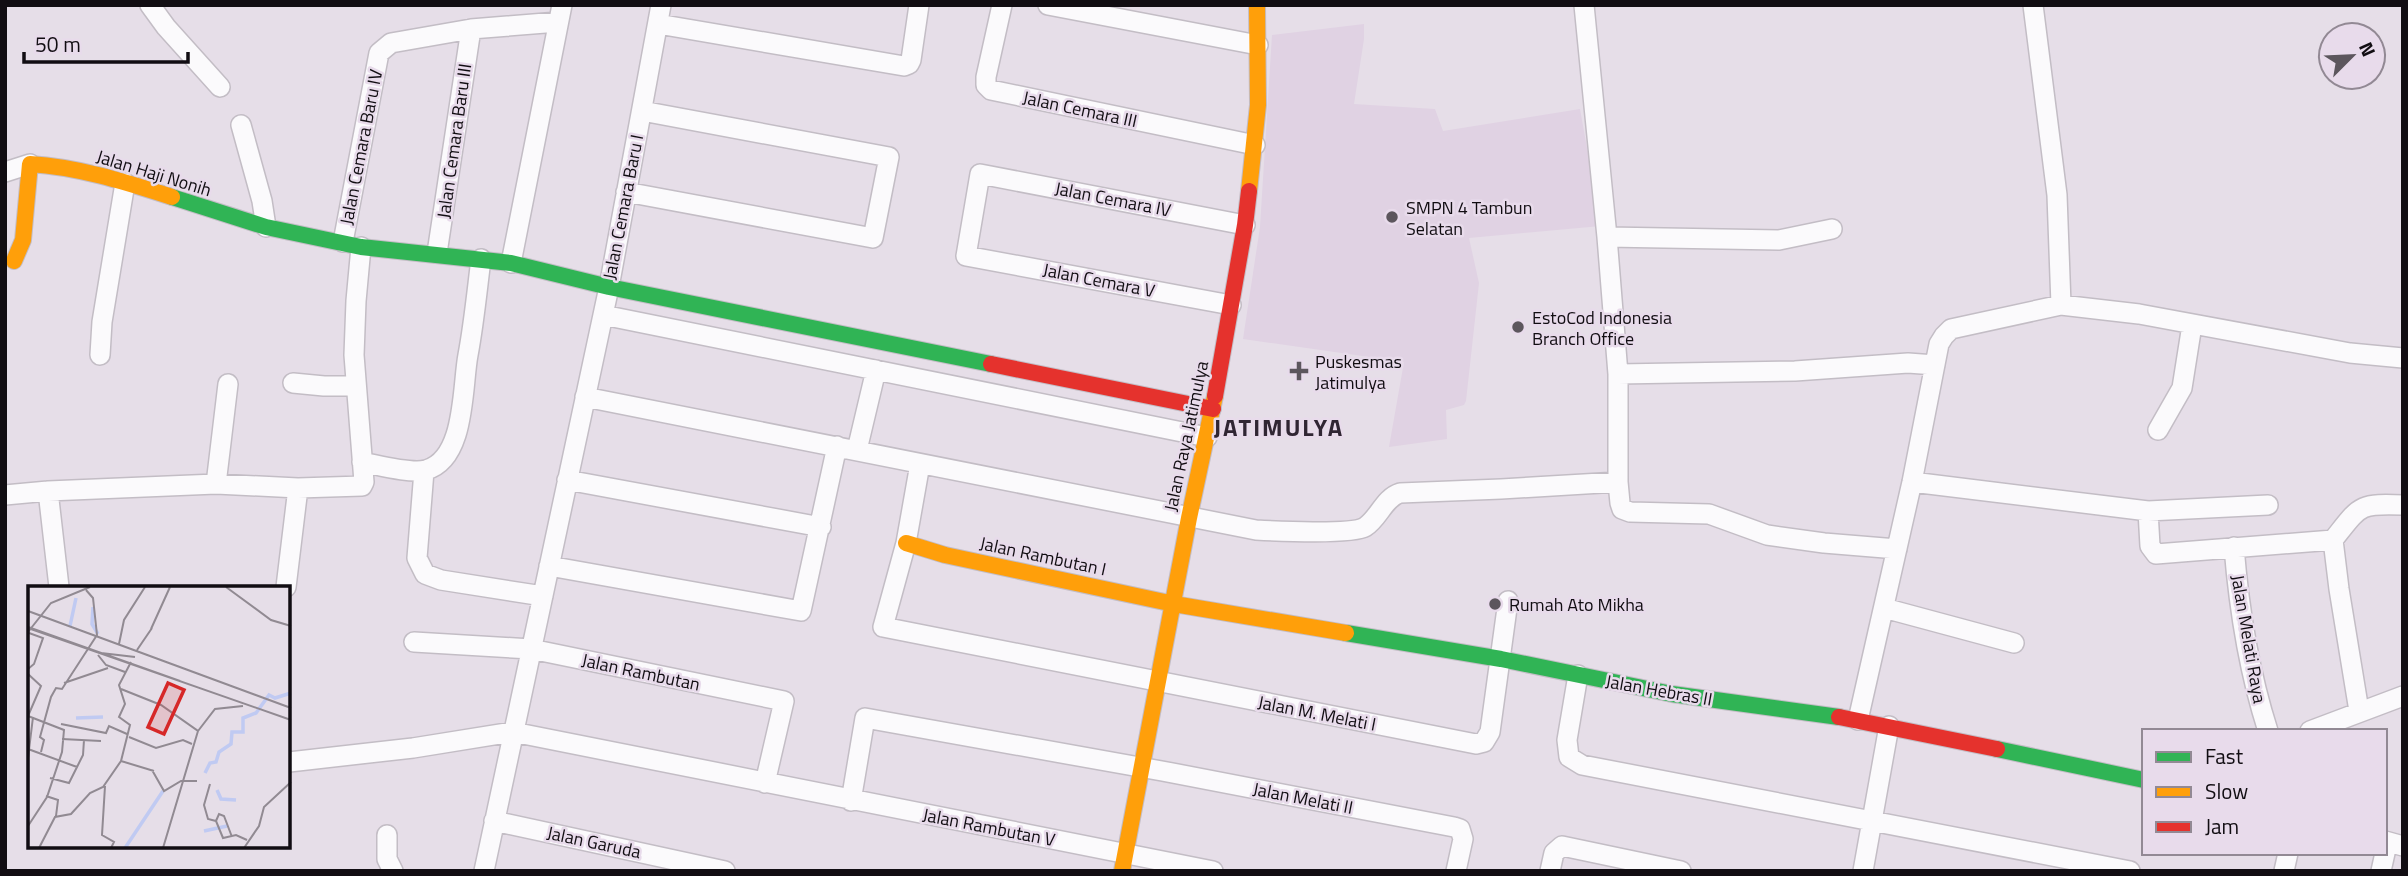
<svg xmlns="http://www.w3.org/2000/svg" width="2408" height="876" font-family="'Titillium Web',sans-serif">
<rect width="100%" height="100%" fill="#e6dee8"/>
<!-- built -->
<path fill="#e0d2e3" d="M1364,24V39L1354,104L1435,109L1443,131L1580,109L1601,226L1469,238L1479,283L1466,401L1464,405L1446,410L1447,439L1389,447L1404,362L1243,339L1260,227L1272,35Z"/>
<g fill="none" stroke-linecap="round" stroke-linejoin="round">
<defs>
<path id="street" d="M150,5L166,27L220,87
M1002,5L986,77V85L991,90L1255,145
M1048,5L1258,45
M1584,5L1607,237L1618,374V482L1620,503L1622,509L1630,512L1709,514L1767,535L1824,543L1897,549
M2033,5L2057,195L2061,305
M658,24L904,66L909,64L911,60L919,5
M241,125L262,201L266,227
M5,172L30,164
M626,192L873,238L889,157L642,111
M1607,237L1779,240L1832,229
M343,242L379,53L391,43L471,29L558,22
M437,253L471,29
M511,263L562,5
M1231,305L966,256L980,174L1245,225
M603,315L1207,437
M100,355L102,322L125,183
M1618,374L1795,371L1908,363L1935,365
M293,383L324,386H356
M585,397L1256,530C1275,531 1352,535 1365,527C1379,518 1384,498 1400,493L1501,489L1618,482
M2158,430L2182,388L2192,325
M857,450L876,370
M362,462C378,465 410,474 426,470C466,459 462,386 468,355C474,323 477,291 481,259
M920,464L906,543L883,627L1476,744L1484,742L1490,732L1508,601
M424,471L417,558L425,574L441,580L543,596
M567,480L821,527
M1912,482L2148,511L2268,505
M216,484L228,384
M48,491L59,587
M5,495L48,491L216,484L298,488L362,486L364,482L354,355L356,301L361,247
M2148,511L2150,546L2156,554L2333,540
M2234,547C2239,609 2249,672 2268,731
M549,566L801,611L837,446
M286,587L298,488
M1884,608L2014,643
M414,642L531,649L784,701L765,783
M1578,675L1567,740L1569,757L1582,765L2130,871
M2359,711L2339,589L2333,540C2360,506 2358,503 2403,505
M1858,720L1912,482L1939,344L1944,336L1951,329L2061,305L2139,314L2350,353L2403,358
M2310,731L2403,696
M289,762L413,748L513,732L1213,871
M851,801L865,718L1162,771L1454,827L1460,829L1463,839L1456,871
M494,821L725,871
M387,835V859L393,871
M2385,841L2403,846
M484,871L609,287L661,5
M1550,871L1554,853L1562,846L1681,871
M1863,871L1889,726
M2284,871L2288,853
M2381,871L2385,853"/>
<path id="fast" d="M172,197L266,227L361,247L511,263L609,287L991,364
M1346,633L1501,659L1672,694L1839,717
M1997,749L2144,780"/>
<path id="slow" d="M1249,191L1258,105L1257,5
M14,261L23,240L30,164C79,167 125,182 172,197
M906,543L945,555L1174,604L1346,633
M1122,871L1189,518L1215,396"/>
<path id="jam" d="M991,364L1213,409
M1215,396L1245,225L1249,191
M1839,717L1997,749"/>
</defs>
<!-- street casing -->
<use href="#street" stroke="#c3bdc5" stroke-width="22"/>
<!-- fast casing -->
<use href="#fast" stroke="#c3bdc5" stroke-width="18"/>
<!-- slow casing -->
<use href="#slow" stroke="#c3bdc5" stroke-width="18"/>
<!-- jam casing -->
<use href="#jam" stroke="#c3bdc5" stroke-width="18"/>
<!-- street -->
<use href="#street" stroke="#fbfafc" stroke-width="19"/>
<!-- fast -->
<use href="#fast" stroke="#30b455" stroke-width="16"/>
<!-- slow -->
<use href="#slow" stroke="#ff9f0a" stroke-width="16"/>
<!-- jam -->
<use href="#jam" stroke="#e5322d" stroke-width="16"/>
</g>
<!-- markers -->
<g fill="#5c565d" stroke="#e8dbeb" stroke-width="2.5">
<circle cx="1392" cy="217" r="7"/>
<circle cx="1518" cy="327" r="7"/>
<path d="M1295.5 360.5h7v7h7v7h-7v7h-7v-7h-7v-7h7z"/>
<circle cx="1495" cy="604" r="7"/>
</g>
<g text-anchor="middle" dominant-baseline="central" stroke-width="5" stroke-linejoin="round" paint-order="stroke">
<!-- street labels -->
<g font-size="18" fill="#110d12" stroke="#e8dbeb">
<text transform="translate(1080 109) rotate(12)">Jalan Cemara III</text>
<text transform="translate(454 141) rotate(-82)">Jalan Cemara Baru III</text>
<text transform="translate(361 147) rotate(-79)">Jalan Cemara Baru IV</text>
<text transform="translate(154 173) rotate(17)">Jalan Haji Nonih</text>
<text transform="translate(1113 199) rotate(11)">Jalan Cemara IV</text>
<text transform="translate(623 207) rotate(-79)">Jalan Cemara Baru I</text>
<text transform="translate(1099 280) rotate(11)">Jalan Cemara V</text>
<text transform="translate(1186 436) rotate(-78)">Jalan Raya Jatimulya</text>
<text transform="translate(1043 556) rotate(12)">Jalan Rambutan I</text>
<text transform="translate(2249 639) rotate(80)">Jalan Melati Raya</text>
<text transform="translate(641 672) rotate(12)">Jalan Rambutan</text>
<text transform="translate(1659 690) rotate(10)">Jalan Hebras II</text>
<text transform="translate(1317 713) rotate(11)">Jalan M. Melati I</text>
<text transform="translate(1303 798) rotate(11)">Jalan Melati II</text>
<text transform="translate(989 827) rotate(11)">Jalan Rambutan V</text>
<text transform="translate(594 842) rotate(12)">Jalan Garuda</text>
</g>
<!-- poi labels -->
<g font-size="18" fill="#110d12" stroke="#e8dbeb" text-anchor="start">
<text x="1406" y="207">SMPN 4 Tambun<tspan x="1406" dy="21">Selatan</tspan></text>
<text x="1532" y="317">EstoCod Indonesia<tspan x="1532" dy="21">Branch Office</tspan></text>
<text x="1315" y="361">Puskesmas<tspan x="1315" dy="21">Jatimulya</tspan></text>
<text x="1509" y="604">Rumah Ato Mikha</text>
</g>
<!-- district labels -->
<g font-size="24" font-weight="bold" letter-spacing="2" fill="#302633" stroke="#e8dbeb">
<text x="1279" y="427">JATIMULYA</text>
</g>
</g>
<!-- overview -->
<g transform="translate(28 586)">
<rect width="262" height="262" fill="#e6dee8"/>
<path fill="none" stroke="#c0caf2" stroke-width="3.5" d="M65,21L64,38L70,48M42,40L48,12M48,132L75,131M177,187L182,177L188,176L191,166L203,158L204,146H215V132L228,127L241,109L247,112L263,107M189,204L193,213L208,214M176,245L199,240M97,262L135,205"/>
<path fill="none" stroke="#918a92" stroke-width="2" d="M198,1L243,34L263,40M0,25L263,122M0,41L152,95M0,42L263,134M123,43L142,1M0,46L23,17L62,1M91,58L96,34L117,1M109,64L124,42M73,67L107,71M70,69L78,79L97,86M0,83L6,78L15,52L1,47M0,88L13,100L0,130M36,97L80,82M93,103L133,119L170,145L135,262M0,130L36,144L34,166L19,211L0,240M33,138L78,147L81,140L99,148M170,145L187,123L215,120M101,151L128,162L155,154L164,158M34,153L73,155M0,163L49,181M13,166L16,154L12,151L23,111L28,102L34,103L69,49L65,12L58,4M0,172L5,131M93,175L126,185M124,184L136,205L153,195H169M22,192L41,197L55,169L56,154M182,198L176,219L180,233L188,235L191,228L196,230L204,251M77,200L74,249L86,256L83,262M18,210L30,214L28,230M188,235L195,252L208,249L219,254M11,262L27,231L43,228L62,207L75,201L93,175L102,139L91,131L97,118L91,99L103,76M216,262L231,240L236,221L263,196"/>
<path fill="#d62828" fill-opacity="0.15" stroke="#d62828" stroke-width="3.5" d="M140,97L156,104L136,148L120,141Z"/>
<rect width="262" height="262" fill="none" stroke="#110d12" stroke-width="3.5"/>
</g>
<!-- border -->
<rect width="2408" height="876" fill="none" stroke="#110d12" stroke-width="14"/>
<!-- legend -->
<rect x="2142" y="729" width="245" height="126" fill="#e8dbeb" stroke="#928994" stroke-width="2"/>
<rect x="2156" y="752" width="35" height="10" fill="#30b455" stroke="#928994" stroke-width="2"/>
<text x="2205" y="764" font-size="21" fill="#110d12">Fast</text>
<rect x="2156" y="787" width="35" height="10" fill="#ff9f0a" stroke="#928994" stroke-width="2"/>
<text x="2205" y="799" font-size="21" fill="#110d12">Slow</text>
<rect x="2156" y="822" width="35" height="10" fill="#e5322d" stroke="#928994" stroke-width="2"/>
<text x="2205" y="834" font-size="21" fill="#110d12">Jam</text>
<!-- north arrow -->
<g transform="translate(2352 56) rotate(66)"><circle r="33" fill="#e8dbeb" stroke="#928994" stroke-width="2"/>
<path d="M0-5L12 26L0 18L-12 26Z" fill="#5c565d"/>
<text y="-10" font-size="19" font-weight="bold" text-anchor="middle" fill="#110d12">N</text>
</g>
<!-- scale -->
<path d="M24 52v10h164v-10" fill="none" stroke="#110d12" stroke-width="3.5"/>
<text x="35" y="52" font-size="21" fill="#110d12" stroke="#e8dbeb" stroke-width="5" paint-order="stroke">50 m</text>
</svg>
